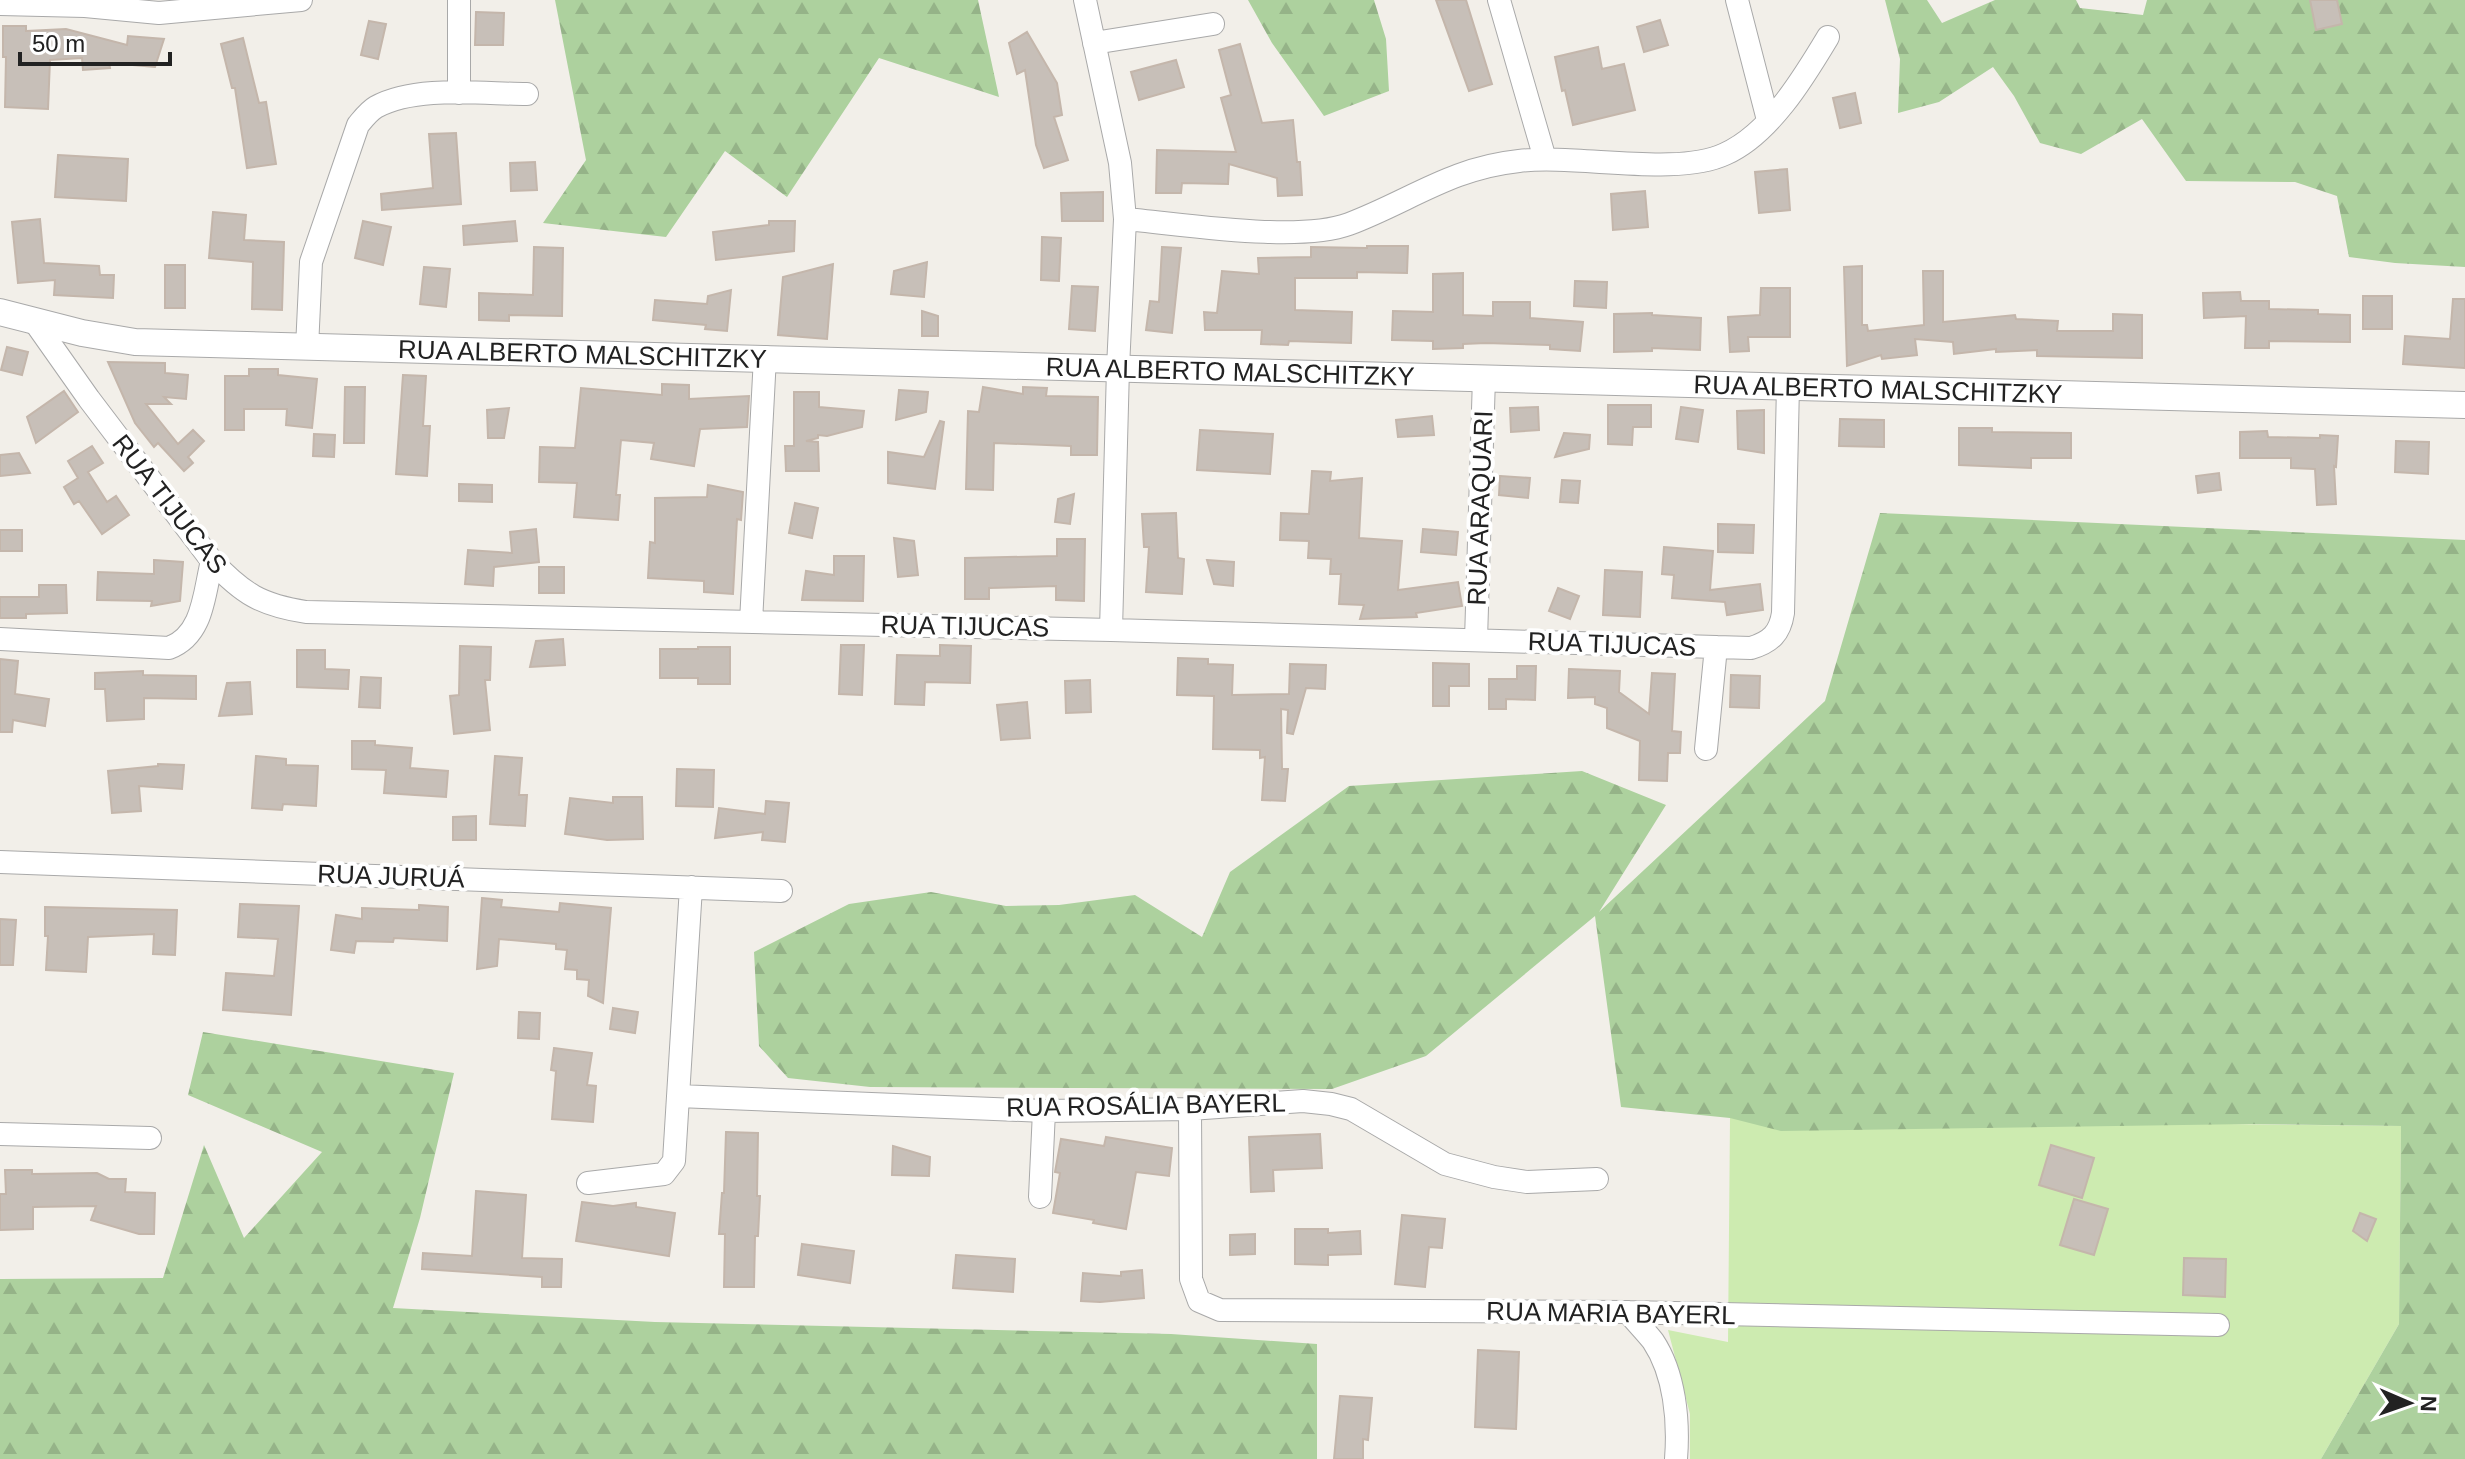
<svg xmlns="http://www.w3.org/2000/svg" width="2465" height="1459" font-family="Arial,sans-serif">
<defs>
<pattern id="forest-firs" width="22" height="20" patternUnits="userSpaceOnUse" patternTransform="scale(2)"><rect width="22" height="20" fill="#add19e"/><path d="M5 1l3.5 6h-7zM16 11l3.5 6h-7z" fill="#95b388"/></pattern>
</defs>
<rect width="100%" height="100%" fill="#f2efe9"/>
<!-- grass -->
<path fill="#cdebb0" d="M1730,1118L2401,1126L2399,1324L2321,1459H1690V1414L1668,1330L1728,1342Z"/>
<!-- forest -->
<path fill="url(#forest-firs)" d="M555,0H978L999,97L879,58L787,197L725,151L666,237L543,223L586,160Z
M1248,0H1374L1386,39L1389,91L1324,116L1272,43Z
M1885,0H1927L1942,23L1995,0H2076L2080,8L2143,15L2147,0H2465V267L2395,263L2349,257L2337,196L2295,182L2186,181L2142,119L2081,154L2040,143L2014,96L1993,67L1939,102L1898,113L1900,59Z
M1880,513L2465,540V1459H2321L2399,1324L2401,1126L2250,1124L1781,1131L1730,1118L1621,1107L1595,916L1426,1056L1332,1089L870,1087L788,1078L759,1046L754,952L849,904L931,892L1006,906L1059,905L1135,895L1202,937L1230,872L1349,786L1582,771L1666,805L1599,912L1825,701Z
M203,1032L454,1073L420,1218L393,1308L655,1322L1171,1334L1317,1344V1459H0V1279L163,1278L204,1145L244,1238L322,1152L188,1095Z"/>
<!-- building -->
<path fill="#c7bfb8" stroke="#c4b6ab" stroke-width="2" d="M1436,0H1466L1492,84L1469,91Z
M2310,0H2337L2342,24L2316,30Z
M476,12L504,13L503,45H475Z
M1660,20L1668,45L1644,52L1637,27Z
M369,21L386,24L378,59L361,55Z
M3,26H26V31L66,29L127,45L128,36L164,39L155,67L109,63L110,68L83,70L82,58L50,60L48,109L5,107L6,57H3Z
M1027,32L1057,83L1062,115L1054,117L1068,160L1044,168L1036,145L1025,70L1017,74L1009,43Z
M243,38L259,103L266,102L276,164L247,168L235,88H232L221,44Z
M1240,44L1262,123L1293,120L1297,162H1300L1302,195L1278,196L1277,178L1229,164L1228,184L1182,183L1181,193H1156L1157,150L1236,152L1221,98L1231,95L1219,50Z
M1598,47L1602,69L1624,64L1635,110L1573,125L1565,90L1562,91L1555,57Z
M1176,60L1184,87L1139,100L1131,72Z
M1855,93L1861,123L1840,128L1833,98Z
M456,133L461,204L382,210L381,194L433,188L429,134Z
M58,155L128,159L126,201L55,197Z
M535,162L537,190L511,191L510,163Z
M1787,169L1790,210L1759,213L1755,172Z
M1645,191L1648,227L1613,230L1611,194Z
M1103,192V221H1062L1061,193Z
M213,212L246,215L244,240L284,242L282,310L252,309L253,262L209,258Z
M40,219L44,263L99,266L100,275H114L113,298L54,295L55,280L18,283L12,222Z
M363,221L391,227L383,265L355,258Z
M515,221L517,241L464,245L463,226Z
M769,221H795L794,251L716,260L713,232L769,225Z
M1042,237L1061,238L1059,281L1041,280Z
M1367,246H1408L1407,273L1357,272V278H1295V310L1352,312L1351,343L1289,341L1288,345L1261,344L1262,330H1205L1204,312L1217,313L1222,271L1259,274L1258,258L1311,257V247L1367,248Z
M534,247L563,248L562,316L509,315V321L479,320V293L533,295Z
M1162,247L1181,248L1172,333L1146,330L1150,301L1159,302Z
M927,262L924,297L891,294L894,271Z
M833,264L827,339L778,335L783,277Z
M165,265H185V308H165Z
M1862,266V325H1867L1868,331L1924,325L1923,271H1943V322L2015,315L2016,319L2058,321L2057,331H2113V314L2142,315V358L2037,356V350L1996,352V349L1954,354L1953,342L1915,339L1917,355L1882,359L1881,355L1847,366L1844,267Z
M424,267L450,269L446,307L420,304Z
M1463,273V315L1493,316V302H1530V318L1583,322L1580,351L1550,349V345L1486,343L1463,344V348L1433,349V341L1392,340L1393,311L1433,312V274Z
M1575,281L1607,282L1606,308L1574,306Z
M1072,286L1098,287L1095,331L1069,329Z
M1761,288H1790V337H1748L1749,351L1730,352L1728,317L1760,315Z
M731,290L727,331L705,329L706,325L653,320L655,300L707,304L708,296Z
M2240,292L2241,301H2269V309L2318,310V314L2350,315V342L2269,341V348H2245L2246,316L2204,318L2203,293Z
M2363,296H2392V329H2363Z
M2453,299H2465V368L2403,364L2405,336L2450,339Z
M922,311L938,316V336H922Z
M1652,313V315L1701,318L1700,350L1652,348V351L1614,352V314Z
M7,347L28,352L22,375L1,370Z
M108,362L165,363V373L188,375L186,399L164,397L171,404H146L178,444L193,430L204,441L188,457L193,463L184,471L158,443L154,447L135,423Z
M249,369H278V375L317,379L312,428L286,425L287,409H244V430H225V376H249Z
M403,375L426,376L423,426H430L427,476L396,474Z
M662,384L689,385V399L749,396L747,427L700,429L694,466L651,459L654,443L621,440L616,495H620L618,520L574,517L577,483L539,482L540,447L575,448L581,388L662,395Z
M345,387H365L364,443H344Z
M983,387L1023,394V387L1047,388L1046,396L1098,397L1097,455H1071V446L994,443L993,490L966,489L968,411L979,412Z
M899,390L928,392L926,412L896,420Z
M64,391L78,412L36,443L27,417Z
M794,392H819V407L864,411L862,427L827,436L818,435V438L806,441L818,442L819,471H786L785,446H794Z
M1608,405H1651V427H1633L1632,445L1608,444Z
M1538,407L1539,430L1511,432L1510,408Z
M1681,407L1703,410L1698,442L1676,439Z
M509,408L504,438H488L487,410Z
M1764,410V453L1738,449L1737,411Z
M1432,416L1434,435L1398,437L1396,420Z
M1840,419L1884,420V447L1839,446Z
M940,421L944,422L935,489L888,483V452L924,457Z
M1959,428H1992V432L2071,433V458H2031V468L1959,465Z
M1200,430L1273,434L1270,474L1197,470Z
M2267,431L2268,437L2320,438V435L2338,436L2336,467L2334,466L2336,504L2317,505L2315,469L2291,468V458H2240V432Z
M1564,433L1590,435L1589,449L1555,457Z
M314,434L335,435L334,457L313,456Z
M2396,441L2429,442L2428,474L2395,472Z
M92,446L103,463L88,472L107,502L116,496L129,515L102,534L79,501L74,504L64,487L78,478L68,461Z
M19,453L30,473L0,476V455Z
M1312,471L1331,472L1330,481L1362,478L1359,538L1402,541L1398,590L1458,582L1462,606L1416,613L1417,617L1360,619L1364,605L1339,604L1341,574H1330L1331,559L1308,558L1309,541L1280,540L1281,513L1309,514Z
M2219,473L2221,490L2198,493L2196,476Z
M1500,476L1530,478L1528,498L1499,495Z
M1562,480L1580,481L1578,503L1560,502Z
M459,484L492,485V502L459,501Z
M708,485L743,492L741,520L737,519L733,594L704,592V581L648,578L650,542L655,543V498L707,497Z
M1074,494L1070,524L1055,522L1058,499Z
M795,503L818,508L812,538L789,533Z
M1176,513L1178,558L1184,559L1182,594L1146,592L1149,547H1144L1142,514Z
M1718,524L1754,525L1753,553L1718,552Z
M536,529L539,562L494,567L493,586L465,584L468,550L512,553L510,532Z
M1423,529L1458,532L1456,555L1421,552Z
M0,530H22V551H0Z
M894,538L914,541L918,575L898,577Z
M1057,539H1085L1084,601L1056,600V586L989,588V599H965V558L1057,556Z
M1664,547L1713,551L1710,590L1760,584L1763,610L1727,615L1725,602L1672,598L1674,575L1662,574Z
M834,556H864L863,601L802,600L806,571L834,575Z
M154,560L183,562L180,601L151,606L152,601L97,600L98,572L154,574Z
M1207,560L1234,562L1233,586L1214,584Z
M539,567H564V593H539Z
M1605,570L1642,572L1640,617L1603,615Z
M39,585H66L67,613L26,614V618H0V597H39Z
M1558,588L1579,596L1570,619L1549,611Z
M563,639L565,665L530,667L536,641Z
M841,645H864L862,695L839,694Z
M940,645L971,646L970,683L925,682L924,705L895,704L897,655L940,656Z
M460,646L491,647L490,680H485L490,730L454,734L450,696L459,695Z
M698,647H730V684H698V678H660V649H698Z
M297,650H325V669L349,670L348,689L297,687Z
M1178,658L1208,659V664L1233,665L1232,695L1289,694L1290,664L1326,665L1325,689L1306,688L1293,734L1287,733L1288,710L1281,709L1282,769H1288L1285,801L1262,800L1265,757L1260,758V750L1213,749L1214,696L1177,695Z
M0,659L18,661L15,694L49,699L45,726L13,720L12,732H0Z
M1433,663L1469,664V686H1449V706H1433Z
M1517,666H1536L1535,700L1506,699V709H1489V679H1517Z
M1569,669L1620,671L1619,692L1649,714L1652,673L1675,674L1672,731L1681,732L1680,753H1668L1667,781L1639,780L1640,741L1607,728V708L1595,704V697L1568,698Z
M143,671V675L196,676V699L144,698V719L107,721L105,689H95V673Z
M1731,675L1760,676L1759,708L1730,707Z
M361,677L381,678L380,708L359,707Z
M1090,680L1091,712L1066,713L1065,681Z
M250,682L252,714L219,716L227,683Z
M1027,702L1030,738L1001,740L997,705Z
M352,741H375V745L412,748L410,768L448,771L446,797L384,793L386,770L352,769Z
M256,756L286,759V765L318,766L316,806L283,804L282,810L252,808Z
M495,756L522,758L519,795H527L525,826L490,824Z
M158,764L184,765L182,789L139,786L141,811L112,813L108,771L158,766Z
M677,769L714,770L713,807L676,806Z
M613,797H642L643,839L607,840L565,834L570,798L613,803Z
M766,801L789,803L785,842L762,840L763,832L715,838L719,808L765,814Z
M476,816V840H453V817Z
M482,898L502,900L501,907L559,912L560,903L611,908L603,1003L588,996L589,980L577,979V970L565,969L567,950L556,949V944L499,939L497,966L477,969Z
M240,904L299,906L291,1015L223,1010L226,973L274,976L278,939L238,937Z
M419,905L448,907L447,941L394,938L393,942L356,941L354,953L331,950L336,915L362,919V908L419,910Z
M45,907L177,910L175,955L153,954L154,934L88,937L86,972L46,970L48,936H45Z
M0,919L16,920L13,965H0Z
M613,1008L638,1012L635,1033L610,1029Z
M519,1012L540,1013L539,1039L518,1038Z
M554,1048L592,1053L587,1085L596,1086L593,1122L552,1119L556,1071L551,1070Z
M726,1132L758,1133L757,1196H760L758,1236H755L754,1287H724L725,1234H719L722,1193H724Z
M1320,1134L1322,1168L1273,1170L1274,1191L1251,1192L1249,1137Z
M1106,1137L1172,1148L1169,1176L1136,1172L1126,1229L1093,1223L1094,1220L1053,1213L1060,1173L1055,1172L1061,1139L1104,1146Z
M2051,1145L2094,1158L2082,1198L2039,1185Z
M893,1146L930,1157L929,1176L892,1175Z
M5,1170H32V1174L97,1173L109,1179H126L125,1192L155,1193L154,1234H139L91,1220L96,1206L33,1207V1229L0,1230V1194H6Z
M476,1191L526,1195L522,1258L562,1259L561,1287H542V1277L422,1269L423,1253L472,1256Z
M2074,1199L2108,1209L2094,1255L2060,1245Z
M582,1202L613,1206L636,1203V1207L675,1213L669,1256L576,1241Z
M2360,1213L2376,1219L2367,1241L2353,1231Z
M1402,1215L1445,1219L1442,1248L1429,1247L1425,1287L1395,1284Z
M1295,1229H1328V1233L1360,1231L1361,1254L1328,1255V1265L1295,1264Z
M1255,1234V1254L1230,1255V1235Z
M802,1244L854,1251L850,1283L798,1275Z
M956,1255L1015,1259L1013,1292L953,1288Z
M2184,1258L2226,1259L2225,1297L2183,1295Z
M1142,1270L1144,1298L1100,1302L1081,1301L1083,1273L1121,1276V1272Z
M1478,1350L1519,1352L1516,1429L1475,1427Z
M1340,1396L1372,1398L1368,1440L1363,1439V1459H1334Z"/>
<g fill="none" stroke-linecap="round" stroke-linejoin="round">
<defs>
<path id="minor" d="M1085,0L1120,163L1125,219L1118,368L1111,630
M1499,0L1545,159
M1737,0L1768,120
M0,4L85,6L159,13L301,0
M1094,43L1213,24
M459,93V0
M1125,219C1183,224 1297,243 1349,224C1410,201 1451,168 1519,161C1577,154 1676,177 1725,154C1770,134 1804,77 1828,37
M34,321L89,399L212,561C243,594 261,605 306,612L1111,630L1751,648C1771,642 1780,633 1783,613L1788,385
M307,348L311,262L358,125C363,119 369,111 376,107C416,85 483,94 527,94
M751,622L765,357
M0,639L169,648C204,635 204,592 212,561
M1476,640L1484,377
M1706,749L1716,647
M0,862L781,891
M678,1096L1044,1111L1190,1109L1303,1101L1331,1104L1351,1109L1445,1164L1494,1177L1527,1182L1597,1179
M1190,1109L1191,1279L1199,1301L1220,1310L1628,1312L2218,1325
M0,1134L150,1138
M588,1183L664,1174L674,1161L691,887
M1040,1197L1044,1111
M1628,1312C1636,1322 1645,1331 1653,1341C1675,1374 1679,1421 1676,1459"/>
<g id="tertiary">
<path id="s1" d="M0,312L82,333L135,342L2465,405"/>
</g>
</defs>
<!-- minor casing -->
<use href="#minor" stroke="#a9a9a9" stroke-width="24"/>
<!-- tertiary casing -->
<use href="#tertiary" stroke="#a9a9a9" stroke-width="28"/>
<!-- minor -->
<use href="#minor" stroke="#fff" stroke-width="22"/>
<!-- tertiary -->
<use href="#tertiary" stroke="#fff" stroke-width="26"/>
</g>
<g text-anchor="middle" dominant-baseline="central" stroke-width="8" stroke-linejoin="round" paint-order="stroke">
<!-- street labels -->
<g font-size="26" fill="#222" stroke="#fff">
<text stroke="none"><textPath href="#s1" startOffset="586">RUA ALBERTO MALSCHITZKY</textPath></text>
<text stroke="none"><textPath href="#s1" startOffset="1234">RUA ALBERTO MALSCHITZKY</textPath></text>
<text stroke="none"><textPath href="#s1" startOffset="1882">RUA ALBERTO MALSCHITZKY</textPath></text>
<text transform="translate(170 504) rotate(52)">RUA TIJUCAS</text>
<text transform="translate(1480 508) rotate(-88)">RUA ARAQUARI</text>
<text transform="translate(965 626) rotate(1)">RUA TIJUCAS</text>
<text transform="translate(1612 644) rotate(2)">RUA TIJUCAS</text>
<text transform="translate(391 876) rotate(2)">RUA JURUÁ</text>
<text transform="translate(1146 1105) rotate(-1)">RUA ROSÁLIA BAYERL</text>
<text transform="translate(1611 1313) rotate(1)">RUA MARIA BAYERL</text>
</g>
</g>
<!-- north arrow -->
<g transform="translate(2409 1403) rotate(92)" stroke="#ffffff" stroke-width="6" paint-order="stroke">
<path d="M0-6L14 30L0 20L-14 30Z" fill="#222222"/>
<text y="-12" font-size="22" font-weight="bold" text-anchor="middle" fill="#222222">N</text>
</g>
<!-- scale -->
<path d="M20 52v12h150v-12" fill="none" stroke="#222222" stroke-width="4"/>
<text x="32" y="52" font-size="24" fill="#222222" stroke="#ffffff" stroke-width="6" paint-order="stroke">50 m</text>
</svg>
